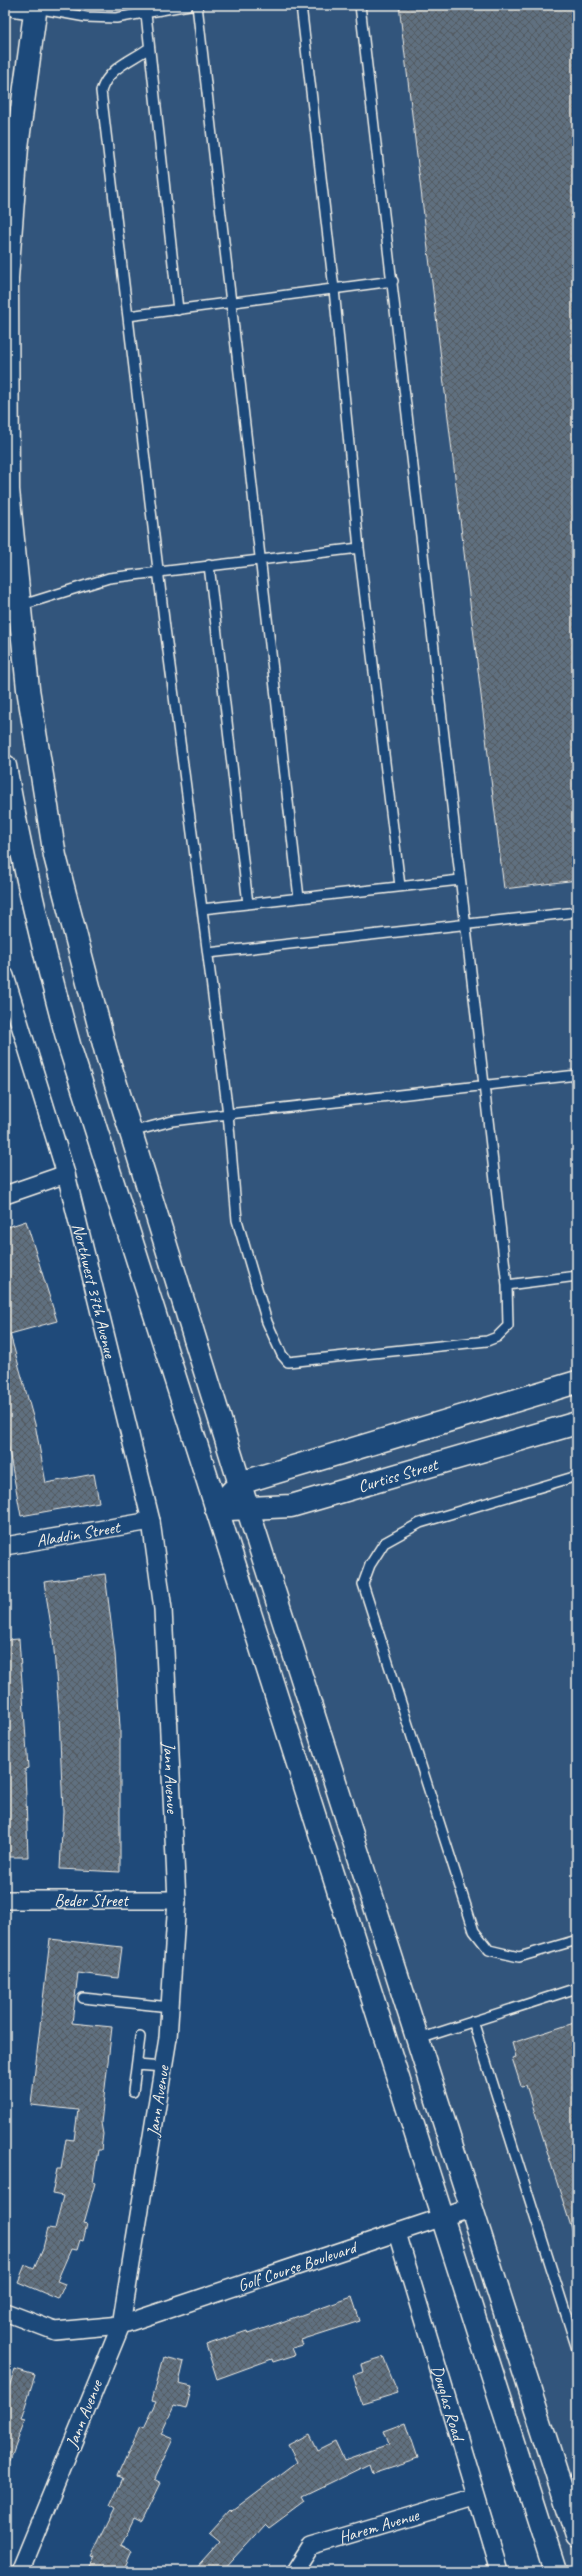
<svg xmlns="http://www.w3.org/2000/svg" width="582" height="2576" font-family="Caveat,sans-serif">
<defs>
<pattern id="building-cross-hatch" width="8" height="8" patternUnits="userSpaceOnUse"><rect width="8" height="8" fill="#606f80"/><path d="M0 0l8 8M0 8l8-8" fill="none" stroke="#535a60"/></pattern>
</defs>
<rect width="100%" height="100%" fill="#1f4a7a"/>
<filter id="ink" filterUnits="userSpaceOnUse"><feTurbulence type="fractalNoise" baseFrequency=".025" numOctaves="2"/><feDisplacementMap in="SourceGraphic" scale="8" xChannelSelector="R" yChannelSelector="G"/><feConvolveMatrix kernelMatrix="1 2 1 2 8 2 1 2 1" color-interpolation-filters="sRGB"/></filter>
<g filter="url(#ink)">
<!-- built -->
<path fill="#32557c" d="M5,5H577V2571H544L5,853Z"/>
<!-- building -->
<path fill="url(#building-cross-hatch)" stroke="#f4f1e8" d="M399,5H577V880L504,889Z
M26,1221L57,1321L10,1334L35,1424L46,1483L94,1474L99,1502L21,1516L5,1429V1228Z
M105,1574L115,1654L120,1727V1872L60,1869L63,1812L59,1713L53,1638L44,1582Z
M19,1639L28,1768L25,1769L28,1857H5V1640Z
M50,1939L122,1947L118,1978L78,1973L72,2023L112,2027L101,2123L103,2134L101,2150H98L93,2182L95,2183L84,2223L87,2224L83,2241L80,2240L77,2250L71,2249L57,2281L65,2284L58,2299L18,2282L25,2265L34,2269L43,2248L48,2228L55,2229L63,2196L52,2194L57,2169H61L66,2139L74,2140L78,2110L31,2105Z
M577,2022V2236H574L526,2085L521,2086L512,2058L516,2057L512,2043Z
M352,2297L360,2321L301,2340L303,2345L292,2348L295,2355L273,2362L272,2359L217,2379L206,2345L247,2331L248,2334Z
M164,2357L184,2362L179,2383L192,2386L186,2409L174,2406L161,2434L173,2439L154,2479L161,2483L142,2522L134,2518L121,2545L132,2551L123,2571H87L94,2558L91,2557L115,2509L110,2506L123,2478L118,2476L140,2427L143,2429L156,2401L152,2400Z
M383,2357L398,2393L362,2404L353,2375L363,2372L361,2364Z
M15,2369L35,2375L21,2419L25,2420L7,2469L5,2399Z
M406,2423L418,2458L372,2473L369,2464L301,2497L304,2502L269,2528L265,2524L222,2571H193L220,2541L209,2532L231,2508L233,2510L297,2462L288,2445L309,2434L317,2450L335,2441L344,2460L389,2444L384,2431Z"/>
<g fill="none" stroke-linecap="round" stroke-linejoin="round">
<defs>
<path id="lane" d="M197,5L299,898
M301,5L334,289L359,548L400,886
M36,8L86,17L116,18L189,5
M146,14L178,310
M149,48C131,61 109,67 101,91L165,628L202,909
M128,316L393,281
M209,565L248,904
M19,606L109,578L359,548
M460,880L202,909L228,1114L577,1075
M208,953L577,912
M131,1132L172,1121L228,1114L237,1220L267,1322L282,1355L288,1362L487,1341L497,1337L508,1326L507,1285L360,5
M507,1285L577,1276
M577,1476L420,1523L384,1543L370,1565L363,1584L474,1931L489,1950L519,1957L577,1940
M83,1998L170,2007
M473,2021L577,2349
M419,2039L577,1988
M137,2065L163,2067
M133,2092L140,2037"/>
<g id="street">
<path d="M5,611L18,607"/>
<path id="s1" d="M5,976L66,1174L151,1521L163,1609L177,1900L168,2038L121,2325L20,2571"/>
<path d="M5,1195L66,1174"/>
<path id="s2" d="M5,1546L151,1521"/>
<path id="s3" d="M5,1900H177"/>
<path id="s4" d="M397,2233L499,2571"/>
<path id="s5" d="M5,2312L55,2331L121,2325L473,2207"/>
<path id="s6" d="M294,2571L310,2546L475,2497"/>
</g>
<g id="secondary">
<path d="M14,5L36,8"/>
<path d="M216,1508L240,1483L577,1382"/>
<path id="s7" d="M229,1509L291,1506L577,1423"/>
</g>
<path id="primary" d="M36,5L17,147L7,278L8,490L28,689L55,856L106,1052L248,1510L577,2537
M5,766C22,861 44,955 70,1048L555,2571"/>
</defs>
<!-- lane casing -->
<use href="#lane" stroke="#f4f1e8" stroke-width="12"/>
<!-- street casing -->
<use href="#street" stroke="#f4f1e8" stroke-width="20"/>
<!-- secondary casing -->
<use href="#secondary" stroke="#f4f1e8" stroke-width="25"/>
<!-- primary casing -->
<use href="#primary" stroke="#f4f1e8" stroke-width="25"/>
<!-- lane -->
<use href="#lane" stroke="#1f4a7a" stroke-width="9"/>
<!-- street -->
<use href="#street" stroke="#1f4a7a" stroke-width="17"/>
<!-- secondary -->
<use href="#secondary" stroke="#1f4a7a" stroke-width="22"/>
<!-- primary -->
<use href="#primary" stroke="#1f4a7a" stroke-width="22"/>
</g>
</g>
<g text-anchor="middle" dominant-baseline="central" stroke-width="3" stroke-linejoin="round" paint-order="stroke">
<!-- street labels -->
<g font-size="17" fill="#f4f1e8" stroke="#1f4a7a">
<text stroke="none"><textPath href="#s1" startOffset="327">Northwest 37th Avenue</textPath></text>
<text stroke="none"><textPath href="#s7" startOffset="173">Curtiss Street</textPath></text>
<text stroke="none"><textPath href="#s2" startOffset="74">Aladdin Street</textPath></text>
<text stroke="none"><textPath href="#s1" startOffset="822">Jann Avenue</textPath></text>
<text stroke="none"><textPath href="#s3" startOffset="86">Beder Street</textPath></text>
<text transform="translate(158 2101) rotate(-81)">Jann Avenue</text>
<text stroke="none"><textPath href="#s5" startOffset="305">Golf Course Boulevard</textPath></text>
<text stroke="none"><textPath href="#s4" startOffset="177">Douglas Road</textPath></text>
<text transform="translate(84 2414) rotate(-68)">Jann Avenue</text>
<text stroke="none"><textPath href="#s6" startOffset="101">Harem Avenue</textPath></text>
</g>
</g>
<!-- margin -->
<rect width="582" height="2576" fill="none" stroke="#1f4a7a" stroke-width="20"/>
<rect x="10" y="10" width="562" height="2556" fill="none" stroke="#f4f1e8" stroke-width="1.5" filter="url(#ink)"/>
</svg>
